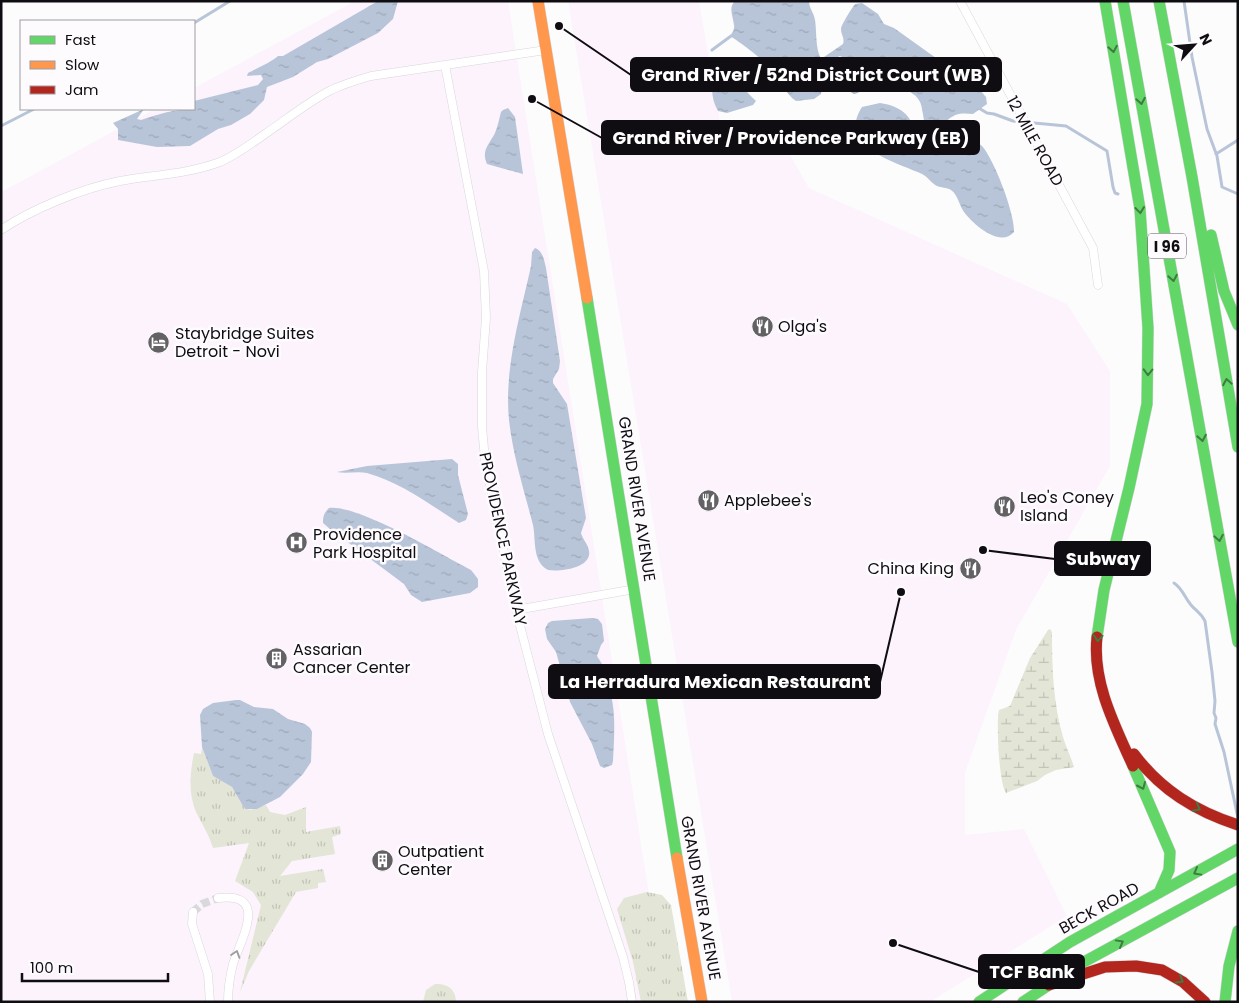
<svg xmlns="http://www.w3.org/2000/svg" width="1239" height="1003" font-family="Poppins,sans-serif">
<defs>
<pattern id="grass-tufts" width="24" height="20" patternUnits="userSpaceOnUse" patternTransform="scale(1.25)"><rect width="24" height="20" fill="#e3e5d6"/><path d="M3 7l-1-3M5 7V3M7 7l1-3M15 17l-1-3M17 17v-4M19 17l1-3" fill="none" stroke="#c2c3b7"/></pattern>
<pattern id="wetland-marsh" width="20" height="14" patternUnits="userSpaceOnUse" patternTransform="scale(1.25)"><rect width="20" height="14" fill="#e3e5d6"/><path d="M1 5h8M5 5V1M11 12h8M15 12V8" fill="none" stroke="#c2c3b7"/></pattern>
<pattern id="water-ripples" width="26" height="14" patternUnits="userSpaceOnUse" patternTransform="scale(1.25)"><rect width="26" height="14" fill="#b8c5d8"/><path d="M2 4q2-2 4 0t4 0M15 11q2-2 4 0t4 0" fill="none" stroke="#9da8b8"/></pattern>
</defs>
<rect width="100%" height="100%" fill="#fdfcfd"/>
<!-- commercial -->
<path fill="#fdf3fd" d="M568,1H699L721,127L780,137L809,188L1067,304L1110,371V466L1016,630L965,773V835L1024,829L1067,916L930,1002H732Z"/>
<!-- medical -->
<path fill="#fcf3fd" d="M355,1H508L666,1002H1V192L155,109H194V88Z"/>
<!-- grass -->
<path fill="url(#grass-tufts)" d="M202,747L213,776L232,787L243,806L250,810L266,805L270,812L285,815L306,807V832L340,826L341,834L332,837L335,854L292,861L280,876L323,869L326,882L318,883V888L296,892L249,971L240,992L261,905L253,892L235,881L249,843L213,848C209,835 202,824 196,812C188,793 190,773 194,753L201,754Z
M647,892L662,895L671,905L688,1002H641L633,962L617,909L624,898Z
M435,984C447,983 456,989 456,1002H423L426,990Z"/>
<!-- wetland -->
<path fill="url(#wetland-marsh)" d="M1050,629L1052,632C1052,667 1053,703 1063,737C1066,747 1071,757 1074,767L1056,770L1045,775L1037,781L1006,793C999,784 996,723 999,710L1010,706L1030,658L1048,630Z"/>
<!-- water -->
<path fill="url(#water-ripples)" d="M378,1H398L393,19L378,33L328,59L317,62L293,77L267,87L264,100L250,114L231,125L218,129L190,146L157,147L118,140V129L113,123L144,109L137,119L141,120C159,114 174,109 194,109V101L258,85L263,79L261,75L247,76L248,73C256,69 273,61 278,56H283Z
M735,1H809C809,8 814,13 815,20C817,33 815,47 821,59L843,44C845,38 841,35 841,29C841,25 852,8 855,4L862,3L878,14L884,24L894,28L936,58L952,65L967,76L986,97L987,104L973,114C950,111 952,120 934,129L925,127C924,121 922,105 920,102C914,89 900,95 910,75L907,65L901,62L893,68V73L890,78L892,84C881,90 878,85 870,87C864,88 860,93 854,94L849,91L843,67L844,58L840,56L815,67L823,82L821,94L814,99L796,101C786,95 782,82 776,73C770,65 739,41 730,36C732,33 735,29 734,25C733,16 728,8 735,1Z
M714,73C732,75 744,89 756,101L753,105L727,113L718,111C711,99 711,87 714,73Z
M880,103C894,105 909,111 913,127C914,132 915,137 920,140C928,146 959,142 971,142C975,143 979,143 982,146C994,159 1015,214 1014,232C1000,248 974,225 964,212C959,205 958,195 951,190C946,187 941,188 937,186C931,183 928,177 922,174C896,162 836,147 862,107Z
M508,108L515,117L523,174L487,164C481,150 489,145 495,133C498,126 499,119 501,112L503,110Z
M535,248C543,251 544,260 546,268L560,361L559,369L553,379V383L567,404L586,518L581,533C583,540 588,544 589,551C592,568 560,572 548,570C532,562 536,539 533,525C524,490 513,456 509,420C504,369 520,316 531,266L532,252Z
M452,459L458,464V475L468,514L466,520L459,523C429,504 402,483 367,473C357,471 346,474 337,472L367,466Z
M329,508C358,504 442,555 471,570L478,579V587L470,593L422,602L411,595L404,584L330,529L323,523C323,516 324,513 329,508Z
M592,618L598,619L602,624L604,641L601,645L597,656L602,664L610,667C615,678 610,686 611,695C616,716 614,739 613,761L612,765L604,768L600,766L592,744L570,702L556,652L547,639L545,629L548,623L552,621Z
M236,700H240L254,707L273,709L288,719L305,724L310,728L312,732L311,762L303,774L280,797L257,809H246L243,806L232,787L213,776L202,747L200,715L203,709L213,703Z"/>
<g fill="none" stroke-linecap="round" stroke-linejoin="round">
<!-- stream -->
<path stroke="#b8c5d8" stroke-width="3" d="M1184,1L1192,57L1207,129L1217,156L1222,187L1238,194
M194,23L230,1
M712,50L731,36
M977,107L987,113L994,114L1013,121L1066,126L1107,151L1113,187L1115,193L1118,194
M1,126L34,109
M1216,154L1238,140
M1174,583C1183,589 1184,597 1191,605C1196,611 1201,613 1205,621L1212,672L1215,701L1214,713L1216,718L1215,724L1224,752L1238,818"/>
<!-- street-tunnel -->
<path stroke="#d9d8da" stroke-width="8" stroke-dasharray="8 4" stroke-linecap="butt" d="M193,912L202,904L218,898"/>
<defs>
<path id="street" d="M960,1L1093,248L1098,285
M445,65L484,271L486,318L482,372V427L485,459L494,505L516,610L548,734L623,957L629,982L632,1002
M1,230C32,209 83,188 120,181C153,175 188,174 220,162C236,155 251,144 265,134C287,119 308,102 331,90C344,84 357,80 371,76L546,50
M516,610L635,589
M218,898C269,892 242,937 233,964C230,976 228,989 228,1002
M193,912L192,924L208,974L210,1002"/>
<path id="fast" d="M1123,1L1238,642
M1159,1L1192,177L1238,447
M1211,235L1224,291L1238,325
M587,298L677,858
M1097,637L1104,590L1129,488L1147,404L1148,328L1140,209L1105,1
M1133,766L1170,852L1169,870L1159,893
M1236,850H1238
M979,1002L1070,942L1238,849
M1023,1002L1082,963L1238,878
M1225,1002L1229,966L1238,931"/>
<path id="slow" d="M538,1L587,298
M677,858L702,1002"/>
<path id="jam" d="M1097,637C1092,682 1115,726 1133,766
M1134,754C1161,790 1195,811 1238,825
M1049,985L1105,967L1136,966L1162,970L1183,982L1205,1002"/>
</defs>
<!-- street casing -->
<use href="#street" stroke="#d8d6d9" stroke-width="9"/>
<!-- fast casing -->
<use href="#fast" stroke="#d8d6d9" stroke-width="12"/>
<!-- slow casing -->
<use href="#slow" stroke="#d8d6d9" stroke-width="12"/>
<!-- jam casing -->
<use href="#jam" stroke="#d8d6d9" stroke-width="12"/>
<!-- street -->
<use href="#street" stroke="#fff" stroke-width="8"/>
<!-- fast -->
<use href="#fast" stroke="#63d668" stroke-width="11"/>
<!-- slow -->
<use href="#slow" stroke="#ff974d" stroke-width="11"/>
<!-- jam -->
<use href="#jam" stroke="#b3261e" stroke-width="11"/>
</g>
<!-- one-way arrows -->
<defs><path id="oneway-chevron" d="M-2-3.5L2.5 0L-2 3.5" fill="none" stroke-width="1.6" stroke-linecap="round" stroke-linejoin="round" transform="scale(1.25)"/></defs>
<g stroke="#3e7c41">
<use href="#oneway-chevron" transform="translate(1113 49) rotate(80)"/>
<use href="#oneway-chevron" transform="translate(1141 101) rotate(80)"/>
<use href="#oneway-chevron" transform="translate(1140 210) rotate(83)"/>
<use href="#oneway-chevron" transform="translate(1173 278) rotate(80)"/>
<use href="#oneway-chevron" transform="translate(1148 372) rotate(91)"/>
<use href="#oneway-chevron" transform="translate(1227 382) rotate(-100)"/>
<use href="#oneway-chevron" transform="translate(1202 438) rotate(80)"/>
<use href="#oneway-chevron" transform="translate(1219 538) rotate(80)"/>
<use href="#oneway-chevron" transform="translate(1098 638) rotate(94)"/>
<use href="#oneway-chevron" transform="translate(1142 786) rotate(66)"/>
<use href="#oneway-chevron" transform="translate(1197 808) rotate(29)"/>
<use href="#oneway-chevron" transform="translate(1197 872) rotate(151)"/>
<use href="#oneway-chevron" transform="translate(1120 943) rotate(-29)"/>
<use href="#oneway-chevron" transform="translate(1180 980) rotate(32)"/>
</g>
<use stroke="#9f9ea0" href="#oneway-chevron" transform="translate(236 954) rotate(-72)"/>
<!-- icons -->
<defs>
<symbol id="restaurant-disc" viewBox="-11 -11 22 22"><circle r="9.5" fill="#636164" stroke="#fdfbfe"/><path d="M-5-6h1v4h1v-4h1v4h1v-4h1v5L-1.5 .5V6h-2V.5L-5-1ZM5-6V6H3V1.5H1.5Q1.5-4 5-6Z" fill="#fff"/></symbol>
<symbol id="hotel-disc" viewBox="-11 -11 22 22"><circle r="9.5" fill="#636164" stroke="#fdfbfe"/><path d="M-6-4.5h1.5V1H6V5H4.5V3h-9V5H-6ZM-4 0a1.8 1.8 0 1 1 3.6 0ZM.5 0V-2.5h3Q6-2.5 6 0Z" fill="#fff"/></symbol>
<symbol id="hospital-disc" viewBox="-11 -11 22 22"><circle r="9.5" fill="#636164" stroke="#fdfbfe"/><path d="M-5-5h3v3.5h4V-5h3V5h-3V1.5h-4V5h-3Z" fill="#fff"/></symbol>
<symbol id="building-disc" viewBox="-11 -11 22 22"><circle r="9.5" fill="#636164" stroke="#fdfbfe"/><path d="M-4-6H4V6H1V3H-1V6H-4ZM-2.5-4.3h1.7v1.8h-1.7ZM.8-4.3h1.7v1.8H.8ZM-2.5-1h1.7V.8h-1.7ZM.8-1h1.7V.8H.8Z" fill="#fff"/></symbol>
</defs>
<g fill-rule="evenodd">
<use href="#restaurant-disc" x="750" y="314" width="25" height="25"/>
<use href="#hotel-disc" x="146" y="330" width="25" height="25"/>
<use href="#restaurant-disc" x="696" y="488" width="25" height="25"/>
<use href="#restaurant-disc" x="992" y="494" width="25" height="25"/>
<use href="#hospital-disc" x="284" y="530" width="25" height="25"/>
<use href="#restaurant-disc" x="958" y="556" width="25" height="25"/>
<use href="#building-disc" x="264" y="646" width="25" height="25"/>
<use href="#building-disc" x="370" y="848" width="25" height="25"/>
</g>
<g text-anchor="middle" dominant-baseline="central" stroke-width="5" stroke-linejoin="round" paint-order="stroke">
<!-- shield labels -->
<rect fill="#fdfbfe" stroke="#575459" stroke-width="1" x="1148" y="233.5" width="38" height="25" rx="4"/>
<g font-size="15" font-weight="bold" fill="#100d12">
<text x="1167" y="246">I 96</text>
</g>
<!-- street labels -->
<g font-size="16" fill="#100d12" stroke="#fdfbfe">
<text transform="translate(1035 141) rotate(61)">12 MILE ROAD</text>
<text transform="translate(637 499) rotate(81)">GRAND RIVER AVENUE</text>
<text transform="translate(503 539) rotate(78)">PROVIDENCE PARKWAY</text>
<text transform="translate(701 898) rotate(80)">GRAND RIVER AVENUE</text>
<text transform="translate(1099 908) rotate(-29)">BECK ROAD</text>
</g>
<!-- poi labels -->
<g font-size="16" fill="#100d12" stroke="#fdfbfe" text-anchor="start">
<text x="778" y="326">Olga's</text>
<text x="175" y="333">Staybridge Suites<tspan x="175" dy="18">Detroit - Novi</tspan></text>
<text x="1020" y="497">Leo's Coney<tspan x="1020" dy="18">Island</tspan></text>
<text x="724" y="500">Applebee's</text>
<text x="313" y="534">Providence<tspan x="313" dy="18">Park Hospital</tspan></text>
<text x="954" y="568" text-anchor="end">China King</text>
<text x="293" y="649">Assarian<tspan x="293" dy="18">Cancer Center</tspan></text>
<text x="398" y="851">Outpatient<tspan x="398" dy="18">Center</tspan></text>
</g>
</g>
<!-- callouts -->
<path fill="none" stroke="#100d12" stroke-width="2" d="M559 26L631 75M532 99L602 138M983 550L1055 559M901 592L880 682M893 943L979 972"/>
<g fill="#100d12" stroke="#fdfbfe" stroke-width="2">
<circle cx="559" cy="26" r="5"/>
<circle cx="532" cy="99" r="5"/>
<circle cx="983" cy="550" r="5"/>
<circle cx="901" cy="592" r="5"/>
<circle cx="893" cy="943" r="5"/>
</g>
<g fill="#100d12" stroke="#100d12" stroke-width="2">
<rect x="631" y="58" width="370" height="33" rx="5"/>
<rect x="602" y="121" width="377" height="33" rx="5"/>
<rect x="1055" y="542" width="95" height="33" rx="5"/>
<rect x="549" y="665" width="331" height="33" rx="5"/>
<rect x="979" y="955" width="105" height="33" rx="5"/>
</g>
<g font-size="18" text-anchor="middle" font-weight="bold" fill="#fff">
<text x="816" y="81">Grand River / 52nd District Court (WB)</text>
<text x="791" y="144">Grand River / Providence Parkway (EB)</text>
<text x="1103" y="565">Subway</text>
<text x="715" y="688">La Herradura Mexican Restaurant</text>
<text x="1032" y="978">TCF Bank</text>
</g>
<!-- border -->
<rect width="1239" height="1003" fill="none" stroke="#100d12" stroke-width="5"/>
<!-- legend -->
<rect x="20" y="20" width="175" height="90" fill="#fdfbfe" stroke="#9e9ca0"/>
<rect x="30" y="36" width="25" height="8" fill="#63d668" stroke="#9e9ca0"/>
<text x="65" y="45" font-size="15" fill="#100d12">Fast</text>
<rect x="30" y="61" width="25" height="8" fill="#ff974d" stroke="#9e9ca0"/>
<text x="65" y="70" font-size="15" fill="#100d12">Slow</text>
<rect x="30" y="86" width="25" height="8" fill="#b3261e" stroke="#9e9ca0"/>
<text x="65" y="95" font-size="15" fill="#100d12">Jam</text>
<!-- north arrow -->
<g transform="translate(1194 45) rotate(64)" stroke="#fdfbfe" stroke-width="4" paint-order="stroke">
<path d="M0-4L9 19L0 12L-9 19Z" fill="#100d12"/>
<text y="-8" font-size="14" font-weight="bold" text-anchor="middle" fill="#100d12">N</text>
</g>
<!-- scale -->
<path d="M22 973v8h146v-8" fill="none" stroke="#100d12" stroke-width="2.5"/>
<text x="30" y="973" font-size="15" fill="#100d12" stroke="#fdfbfe" stroke-width="4" paint-order="stroke">100 m</text>
</svg>
